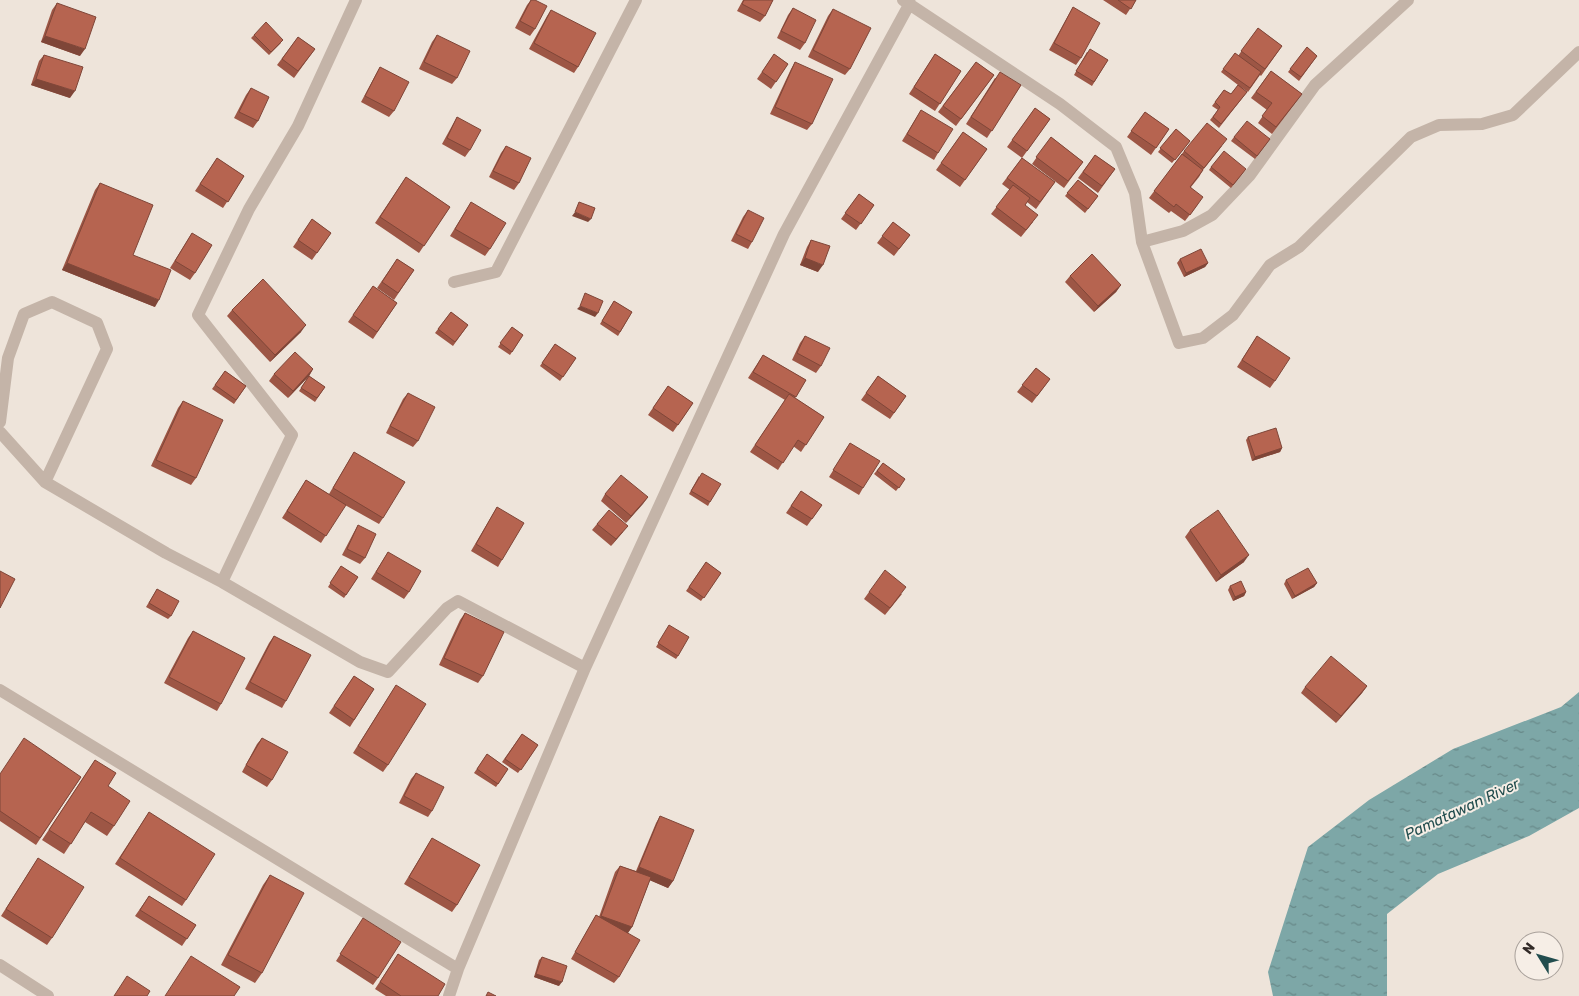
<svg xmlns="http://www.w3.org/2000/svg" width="1579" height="996" font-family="Rubik,sans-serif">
<defs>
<pattern id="water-ripples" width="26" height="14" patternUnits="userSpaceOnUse" patternTransform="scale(1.25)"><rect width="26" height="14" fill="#7da7a7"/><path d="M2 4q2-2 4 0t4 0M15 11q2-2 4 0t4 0" fill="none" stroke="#678888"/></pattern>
</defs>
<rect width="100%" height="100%" fill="#eee4da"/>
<!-- water -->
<path fill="url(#water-ripples)" d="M1579,692V808L1529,836L1438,874L1387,914V996H1273L1268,972L1308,847L1369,800L1453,749L1561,707Z"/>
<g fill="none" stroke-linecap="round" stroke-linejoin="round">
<!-- minor -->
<path stroke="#c4b4a8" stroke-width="12" d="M903,0L1060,104L1116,147L1135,193L1142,242L1179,343L1203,338L1233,315L1270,265L1299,247L1411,137L1439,125L1482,124L1513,115L1579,52
M1142,242L1183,231L1212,215L1250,175L1315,85L1408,0
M454,282L496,272L636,0
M0,422L8,358L24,314L52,302L97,323L107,349L45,482
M0,432L45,482L166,553L222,582L360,662L388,672L447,608L458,601L585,668
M222,582L292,435L198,315L249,209L298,126L356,0
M0,690L458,969
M0,965L48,996
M449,996L458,969L585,668L784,234L910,3"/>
</g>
<!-- wall -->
<path fill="#9d5645" d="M531,0L535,29L530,36L515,28L527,5Z
M743,0H773L765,16L760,22L737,11Z
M1103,0H1136L1126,15Z
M57,3L80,56L41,42L52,10Z
M1073,7L1081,58L1076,65L1049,50L1069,14Z
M793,8L805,43L800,50L777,38L788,15Z
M833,9L850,69L845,75L808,57L828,16Z
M551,10L578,67L574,73L529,49L547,16Z
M1258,28L1282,46L1261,76L1260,75L1248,92L1241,87L1247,92L1219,128L1210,120L1218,110L1212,106L1224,90L1231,94L1238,85L1221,72L1235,53L1238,56Z
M254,35L281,43L269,55L251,38Z
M437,35L457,78L452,84L419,69L432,42Z
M298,37L315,49L294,78L277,65Z
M1307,47L1317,56L1299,81L1288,72Z
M1087,52L1108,60L1092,86L1074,75Z
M774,54L788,64L771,89L757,79Z
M935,54L961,71L935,111L909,94Z
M44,55L70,98L31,85L39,61Z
M795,62L812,124L807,130L770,114L791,69Z
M976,62L994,75L956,126L938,112Z
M380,67L394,111L389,117L361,102L376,74Z
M1271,71L1302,94L1272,134L1258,123L1267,110L1251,98Z
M995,78L1021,85L987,138L966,124Z
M251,88L258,121L253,128L234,118L246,95Z
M1035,108L1050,119L1022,158L1007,147Z
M921,110L938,153L934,160L902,141Z
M1145,112L1169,129L1151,155L1127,137Z
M457,117L470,150L465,157L442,144L453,124Z
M1176,129L1190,141L1172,163L1158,152Z
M963,132L987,149L960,187L936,170Z
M1051,137L1083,162L1064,188L1032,164Z
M1234,137L1270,139L1255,159L1231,141Z
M506,146L519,183L514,190L489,177L501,153Z
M1222,146L1203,170L1199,177L1191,187L1198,204L1185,221L1171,211L1169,213L1149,198L1179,158L1184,151Z
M1095,155L1115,169L1098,193L1078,178Z
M217,158L244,176L223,208L195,191Z
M1022,158L1055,182L1036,209L1027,202L1025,205L1033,222L1021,237L991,214L1010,190L1002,184Z
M1211,167L1246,169L1231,188L1209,170Z
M406,177L450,207L419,253L375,223Z
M1078,180L1098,196L1085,213L1065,196Z
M100,183L133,255L155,307L62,270L95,190Z
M859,194L874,205L856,230L841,219Z
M471,202L490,249L485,256L450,236Z
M748,210L752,242L748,249L731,241L743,217Z
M312,219L331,233L312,260L293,247Z
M893,222L910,235L894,256L877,243Z
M192,233L195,273L190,280L170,268Z
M811,240L818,272L800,265L807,247Z
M397,259L414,270L394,300L377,288Z
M1180,259L1208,263L1205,267L1184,277L1177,263Z
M1070,276L1121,285L1116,292L1094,312L1065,282Z
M373,286L397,303L373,339L348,322Z
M614,301L632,312L618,336L600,324Z
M232,310L301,332L270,362L227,316Z
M451,312L468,325L453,346L435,333Z
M512,327L523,335L510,355L498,347Z
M805,336L821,366L816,373L792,360L800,343Z
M1257,336L1275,381L1270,388L1237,367Z
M555,344L576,358L560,381L540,366Z
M763,355L806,380L795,398L824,417L801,452L793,446L778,470L750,452L785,400L748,378Z
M1036,368L1050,379L1032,403L1017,392Z
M313,369L309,376L288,398L269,381L274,374Z
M225,371L246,386L234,404L212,389Z
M309,376L325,387L315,402L299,391Z
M878,376L906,396L890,419L861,400Z
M668,386L693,403L673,432L648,415Z
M408,393L418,441L413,447L386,433L403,399Z
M183,401L196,478L191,485L151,466L178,408Z
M1248,437L1282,448L1280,452L1252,461L1246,440Z
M850,443L863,488L859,495L829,477Z
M354,452L383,518L379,524L345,505L321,543L282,518L306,480L329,494Z
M883,463L905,479L896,491L874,474Z
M699,476L710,502L708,506L689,494Z
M801,491L822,505L807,526L786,513Z
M605,494L648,497L626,523L601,501Z
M497,507L502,560L498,567L471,551Z
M597,524L623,532L611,546L592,530Z
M358,525L365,558L360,564L342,555L354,532Z
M1190,530L1244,562L1216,582L1185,537Z
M388,552L409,592L404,599L371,579Z
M706,562L721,573L701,601L686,591Z
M341,566L358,577L344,598L328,587Z
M1286,580L1317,583L1314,587L1292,599L1284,584Z
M1230,586L1246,592L1244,596L1233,601L1228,590Z
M157,589L171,616L168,619L146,607Z
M869,592L902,594L885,615L864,599Z
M465,613L483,676L478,683L439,665L460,620Z
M667,629L678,656L676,659L656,647Z
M193,631L221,704L217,711L164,683L188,638Z
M274,636L286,701L282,708L245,689L269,643Z
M354,676L374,689L350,727L329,713Z
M396,685L388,765L383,772L353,753Z
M1367,686L1362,693L1336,723L1301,693L1305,687Z
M522,734L538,745L518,773L502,762Z
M262,738L272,780L267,787L242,772L257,744Z
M487,754L508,769L496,787L474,773Z
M95,760L108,786L114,826L107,836L85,822L64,854L42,840Z
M416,773L432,811L428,817L399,803L411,779Z
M0,774L81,777L36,845L0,821Z
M149,812L186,900L182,906L115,864Z
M660,816L673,881L668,888L650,880L632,927L628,933L619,977L614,983L571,959L592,922L596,915L599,917L615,872L620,866L636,871L656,823Z
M432,838L457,905L452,912L404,884Z
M38,858L52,938L47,945L1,916Z
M270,875L262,973L255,983L221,965L263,885Z
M149,896L196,925L182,946L135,916Z
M359,925L378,978L373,985L336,961Z
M398,954L438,996H386L375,989Z
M542,957L559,986L534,977L539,960Z"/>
<!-- shaded-wall -->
<path fill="#7f4638" d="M45,36L85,49L80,56L41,42Z
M36,79L75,91L70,98L31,85Z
M575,212L591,219L588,222L572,216Z
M805,258L823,265L818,272L800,265Z
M67,263L159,300L155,307L62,270Z
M1208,263L1205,267L1184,277L1186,273Z
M1121,285L1116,292L1094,312L1098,306Z
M580,306L598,313L595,317L577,309Z
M306,325L301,332L270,362L275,355Z
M313,369L309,376L288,398L293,391Z
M1282,448L1280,452L1252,461L1255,457Z
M648,497L643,504L626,523L631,516Z
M628,526L623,532L611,546L616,539Z
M1249,555L1244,562L1216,582L1221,575Z
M1317,583L1314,587L1292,599L1295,596Z
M1246,592L1244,596L1233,601L1235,597Z
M1367,686L1362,693L1336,723L1341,716Z
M639,867L673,881L668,888L635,874Z
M601,916L632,927L627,934L597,923Z
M536,974L562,982L559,986L534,977Z"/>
<!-- building -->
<path fill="#b66450" stroke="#7f4638" d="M531,0H535L547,6L535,29L520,21Z
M744,0H773L765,16L742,4Z
M1118,0H1136L1131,9Z
M57,3L96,17L85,49L45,36Z
M1073,7L1100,23L1081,58L1054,43Z
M793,8L816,20L805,43L781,31Z
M833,9L871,28L850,69L813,50Z
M551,10L596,33L578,67L534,43Z
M266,22L283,40L271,52L254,35Z
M1258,28L1282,46L1265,69L1241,51Z
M437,35L470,51L457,78L424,62Z
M298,37L315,49L298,71L282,59Z
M1307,47L1317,56L1301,77L1290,69Z
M1090,49L1108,60L1094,82L1076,71Z
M1235,53L1261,72L1250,88L1223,69Z
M774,54L788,64L776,82L762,72Z
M935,54L961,71L940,104L914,87Z
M44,55L83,67L75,91L36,79Z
M795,62L833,79L812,124L775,107Z
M976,62L994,75L961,119L943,106Z
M380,67L409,82L394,111L365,96Z
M1271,71L1302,94L1276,127L1262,116L1272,103L1256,92Z
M1000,72L1021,85L992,131L971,117Z
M1238,85L1247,92L1221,124L1213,117L1220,107L1215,102L1224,90L1231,94Z
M251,88L269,97L258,121L239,112Z
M1035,108L1050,119L1027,151L1012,140Z
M921,110L953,129L938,153L907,134Z
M1145,112L1169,129L1156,148L1131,131Z
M457,117L481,130L470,150L447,138Z
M1247,121L1270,139L1257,156L1234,137Z
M1207,123L1227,139L1204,168L1184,151Z
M1176,129L1190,141L1175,160L1160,148Z
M963,132L987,149L965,180L941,163Z
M1051,137L1083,162L1068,181L1036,157Z
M506,146L531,158L519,183L493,171Z
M1224,151L1246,169L1233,185L1211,167Z
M1182,154L1203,170L1190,187L1203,197L1190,215L1176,204L1174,207L1154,191Z
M1095,155L1115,169L1102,186L1083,172Z
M217,158L244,176L228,202L200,184Z
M1022,158L1055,182L1040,202L1007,178Z
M406,177L450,207L424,246L380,217Z
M1078,180L1098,196L1088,209L1067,193Z
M100,183L153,205L133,255L171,270L159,300L67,263Z
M1013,185L1030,198L1025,205L1038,215L1026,230L996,207Z
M859,194L874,205L861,224L845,213Z
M471,202L506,223L490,249L455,229Z
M579,202L595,208L591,219L575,212Z
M748,210L764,218L752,242L736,234Z
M312,219L331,233L317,253L298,240Z
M893,222L910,235L899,249L882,236Z
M192,233L212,245L195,273L175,261Z
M811,240L830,246L823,265L805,258Z
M1201,249L1208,263L1186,273L1180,259Z
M1092,254L1121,285L1098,306L1070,276Z
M397,259L414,270L398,293L382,282Z
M263,279L306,325L275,355L232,310Z
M373,286L397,303L377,332L353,315Z
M585,293L603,301L598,313L580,306Z
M614,301L632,312L620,332L602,321Z
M451,312L468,325L455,342L438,329Z
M512,327L523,335L512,352L500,343Z
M805,336L830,348L821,366L797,353Z
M1257,336L1290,358L1275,381L1242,360Z
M555,344L576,358L563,377L542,363Z
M295,352L313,369L293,391L274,374Z
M763,355L806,380L796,397L753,372Z
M1036,368L1050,379L1037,396L1022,385Z
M225,371L246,386L236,400L215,385Z
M309,376L325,387L317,398L301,388Z
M878,376L906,396L894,413L866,393Z
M668,386L693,403L678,425L653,408Z
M408,393L435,407L418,441L390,426Z
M789,394L824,417L806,445L798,440L783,463L755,445Z
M183,401L223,420L196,478L156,460Z
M1276,428L1282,448L1255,457L1248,437Z
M850,443L880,461L863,488L833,470Z
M354,452L405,482L383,518L333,488Z
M883,463L905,479L899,488L877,471Z
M702,473L721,484L710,502L691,491Z
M621,475L648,497L631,516L605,494Z
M306,480L346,505L326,536L287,511Z
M801,491L822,505L812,519L791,506Z
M497,507L524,523L502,560L476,544Z
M609,510L628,526L616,539L597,524Z
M1218,510L1249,555L1221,575L1190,530Z
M358,525L376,534L365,558L347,549Z
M388,552L421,571L409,592L376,572Z
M706,562L721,573L704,598L689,587Z
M341,566L358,577L346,595L330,583Z
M1308,568L1317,583L1295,596L1286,580Z
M885,570L906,587L890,608L869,592Z
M0,571L15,579L0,608Z
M1241,581L1246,592L1235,597L1230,586Z
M157,589L179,601L171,616L149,603Z
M465,613L504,632L483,676L444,658Z
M669,625L689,637L678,656L658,643Z
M193,631L245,658L221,704L169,677Z
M274,636L311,655L286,701L250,682Z
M1331,656L1367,686L1341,716L1305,687Z
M354,676L374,689L354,720L334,706Z
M396,685L426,704L388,765L358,746Z
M522,734L538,745L521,770L505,759Z
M24,738L81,777L40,838L0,811V774Z
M262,738L288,752L272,780L246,765Z
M487,754L508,769L498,784L477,769Z
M95,760L116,773L108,786L130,801L114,826L91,812L71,844L49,830Z
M416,773L444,787L432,811L404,796Z
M149,812L215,854L186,900L120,858Z
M660,816L694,830L673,881L639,867Z
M432,838L480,865L457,905L409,877Z
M38,858L84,887L52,938L6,909Z
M620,866L651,877L632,927L601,916Z
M270,875L304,893L262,973L228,955Z
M149,896L196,925L187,939L140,910Z
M596,915L640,940L619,977L575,952Z
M363,918L401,942L378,978L340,954Z
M398,954L445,984L438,996H401L380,982Z
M191,956L240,987L234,996H165Z
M542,957L567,966L562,982L536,974Z
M127,976L150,991L147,996H114Z
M488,992L496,996H486Z"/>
<g text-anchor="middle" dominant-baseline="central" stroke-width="4" stroke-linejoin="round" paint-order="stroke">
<!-- water labels -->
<g font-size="15" font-style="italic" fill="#224d4e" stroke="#f6eee6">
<text transform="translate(1462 809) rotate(-25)">Pamatawan River</text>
</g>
</g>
<!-- north arrow -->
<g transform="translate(1539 956) rotate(307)"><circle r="24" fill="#f6eee6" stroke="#a8a09a"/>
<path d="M0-4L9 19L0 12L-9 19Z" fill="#224d4e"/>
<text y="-8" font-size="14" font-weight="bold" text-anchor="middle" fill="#322a27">N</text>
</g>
</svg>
